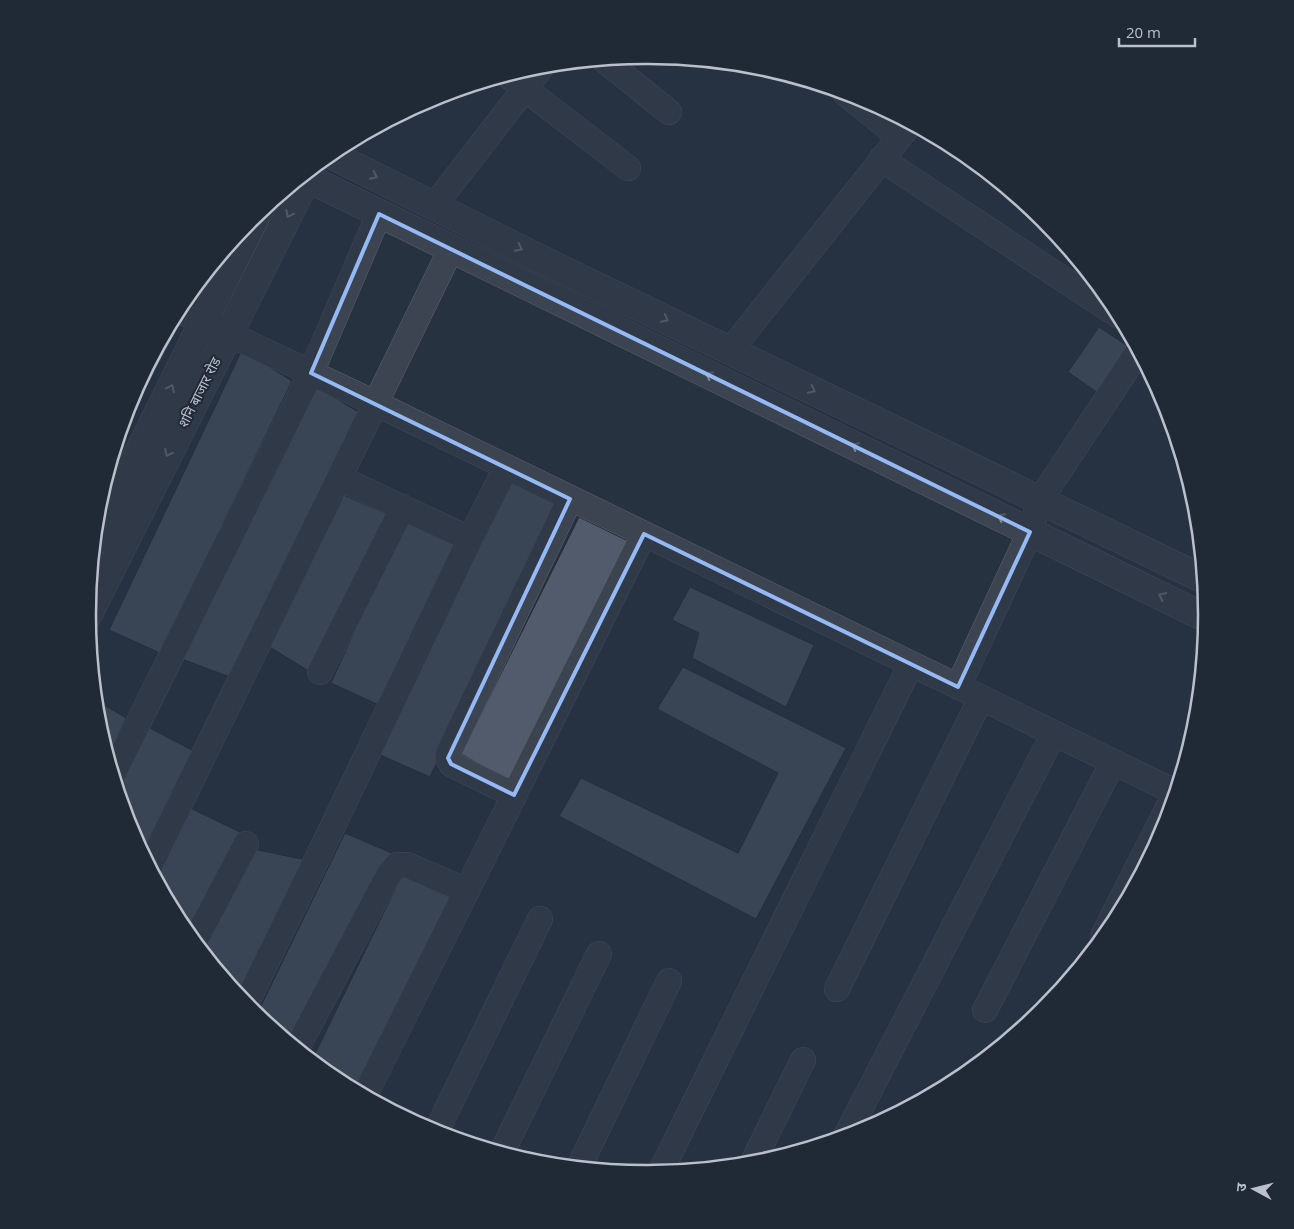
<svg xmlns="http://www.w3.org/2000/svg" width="1294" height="1229" font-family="'Open Sans','Noto Sans Devanagari',sans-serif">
<rect width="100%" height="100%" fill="#273241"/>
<!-- building -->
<path fill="#515b6c" stroke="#222b38" d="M177,312L185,315L117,444L130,400Z
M1099,327L1129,347L1098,393L1068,372Z
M242,350L292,381L160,653L109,630Z
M317,387L365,416L235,679L182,659Z
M512,481L558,505L430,777L378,754Z
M341,494L389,515L312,673L268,646Z
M407,515L460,539L381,706L331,683Z
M579,517L632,543L512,782L461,754Z
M690,587L814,645L786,707L692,658L699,633L672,620Z
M683,667L846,748L756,919L559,816L581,778L738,853L778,773L657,709Z
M96,700L126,718L108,757L98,723Z
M148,727L199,754L147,860L130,828L117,787Z
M188,807L242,833L190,936L182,925L156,876Z
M345,833L396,855L293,1045L257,1014Z
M253,849L311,861L240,996L202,950Z
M405,869L459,895L361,1093L336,1080L312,1060Z"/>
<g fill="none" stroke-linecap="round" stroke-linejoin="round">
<defs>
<path id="minor" d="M603,59L669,112
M507,75L628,168
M845,93L899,137
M881,159L1119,316
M434,206L543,65
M178,310L375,403L1175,792
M730,351L910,124
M339,478L470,539
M320,672L403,507
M958,687L1030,532L1040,500L1138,352
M113,774L311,373L379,214
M514,795L451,764L448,758L449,752L570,499
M150,865L451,249
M1103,936L1173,798
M195,941L246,844
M837,989L981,698
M246,1004L332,828L470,539L506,468
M985,1010L1113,762
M297,1048L389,874L397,865H407L467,891
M365,1095L644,534
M436,1132L540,919
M846,1136L1054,733
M502,1152L599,954
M752,1164L803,1060
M579,1167L669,981
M660,1173L911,664"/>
<path id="tertiary" d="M330,154L538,258L1203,579
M303,176L1206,618
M95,541L256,215
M88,615L311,170"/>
</defs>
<!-- minor casing -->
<use href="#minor" stroke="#5a626e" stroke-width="26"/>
<!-- tertiary casing -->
<use href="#tertiary" stroke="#5a626e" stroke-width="29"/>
<!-- minor -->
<use href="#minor" stroke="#3c4451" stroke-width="25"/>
<!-- tertiary -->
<use href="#tertiary" stroke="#3c4451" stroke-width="28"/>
</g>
<!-- one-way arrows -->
<defs><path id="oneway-chevron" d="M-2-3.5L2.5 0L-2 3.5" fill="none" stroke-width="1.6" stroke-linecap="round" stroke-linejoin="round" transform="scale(1.25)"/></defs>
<g stroke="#818894">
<use href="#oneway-chevron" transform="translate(374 176) rotate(26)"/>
<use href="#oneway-chevron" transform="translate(289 214) rotate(117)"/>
<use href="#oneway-chevron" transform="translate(519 248) rotate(26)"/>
<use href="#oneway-chevron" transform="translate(665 319) rotate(26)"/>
<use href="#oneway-chevron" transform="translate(709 375) rotate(-154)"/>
<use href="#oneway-chevron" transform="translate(171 388) rotate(-64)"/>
<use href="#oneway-chevron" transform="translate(812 390) rotate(26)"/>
<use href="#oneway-chevron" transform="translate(855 446) rotate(-154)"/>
<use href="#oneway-chevron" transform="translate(168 453) rotate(117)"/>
<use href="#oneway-chevron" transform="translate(1001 517) rotate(-154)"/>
<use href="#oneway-chevron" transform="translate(1162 596) rotate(-154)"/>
</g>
<!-- marked area -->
<path d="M0 0H1294V1229H0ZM379,214L1030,532L958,687L644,534L514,795L451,764L448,758L570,499L311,373Z" fill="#273241" fill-opacity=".55" fill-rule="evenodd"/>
<path fill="none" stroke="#94b9f4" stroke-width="4" stroke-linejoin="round" d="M379,214L1030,532L958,687L644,534L514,795L451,764L448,758L570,499L311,373Z"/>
<g text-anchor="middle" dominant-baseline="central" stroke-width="4" stroke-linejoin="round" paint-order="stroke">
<!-- street labels -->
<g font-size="14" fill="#b9c0cb" stroke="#202936">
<text transform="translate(199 392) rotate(-63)">शनि बाजार रोड</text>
</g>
</g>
<!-- crop -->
<path d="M0 0H1294V1229H0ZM646 64H648A550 550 0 0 1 1198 614V615A550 550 0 0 1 648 1165H646A550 550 0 0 1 96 615V614A550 550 0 0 1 646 64Z" fill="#202936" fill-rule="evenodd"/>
<path fill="none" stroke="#b9c0cb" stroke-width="2.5" d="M646 64H648A550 550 0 0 1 1198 614V615A550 550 0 0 1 648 1165H646A550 550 0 0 1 96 615V614A550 550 0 0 1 646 64Z"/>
<!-- north arrow -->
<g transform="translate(1254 1189) rotate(277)" stroke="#202936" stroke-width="4" paint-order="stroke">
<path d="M0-4L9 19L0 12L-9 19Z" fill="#b9c0cb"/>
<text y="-8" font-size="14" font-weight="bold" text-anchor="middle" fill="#b9c0cb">उ</text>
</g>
<!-- scale -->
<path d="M1119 38v8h76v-8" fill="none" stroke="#b9c0cb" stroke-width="2.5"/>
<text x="1126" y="38" font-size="15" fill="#b9c0cb" stroke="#202936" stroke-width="4" paint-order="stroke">20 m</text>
</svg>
